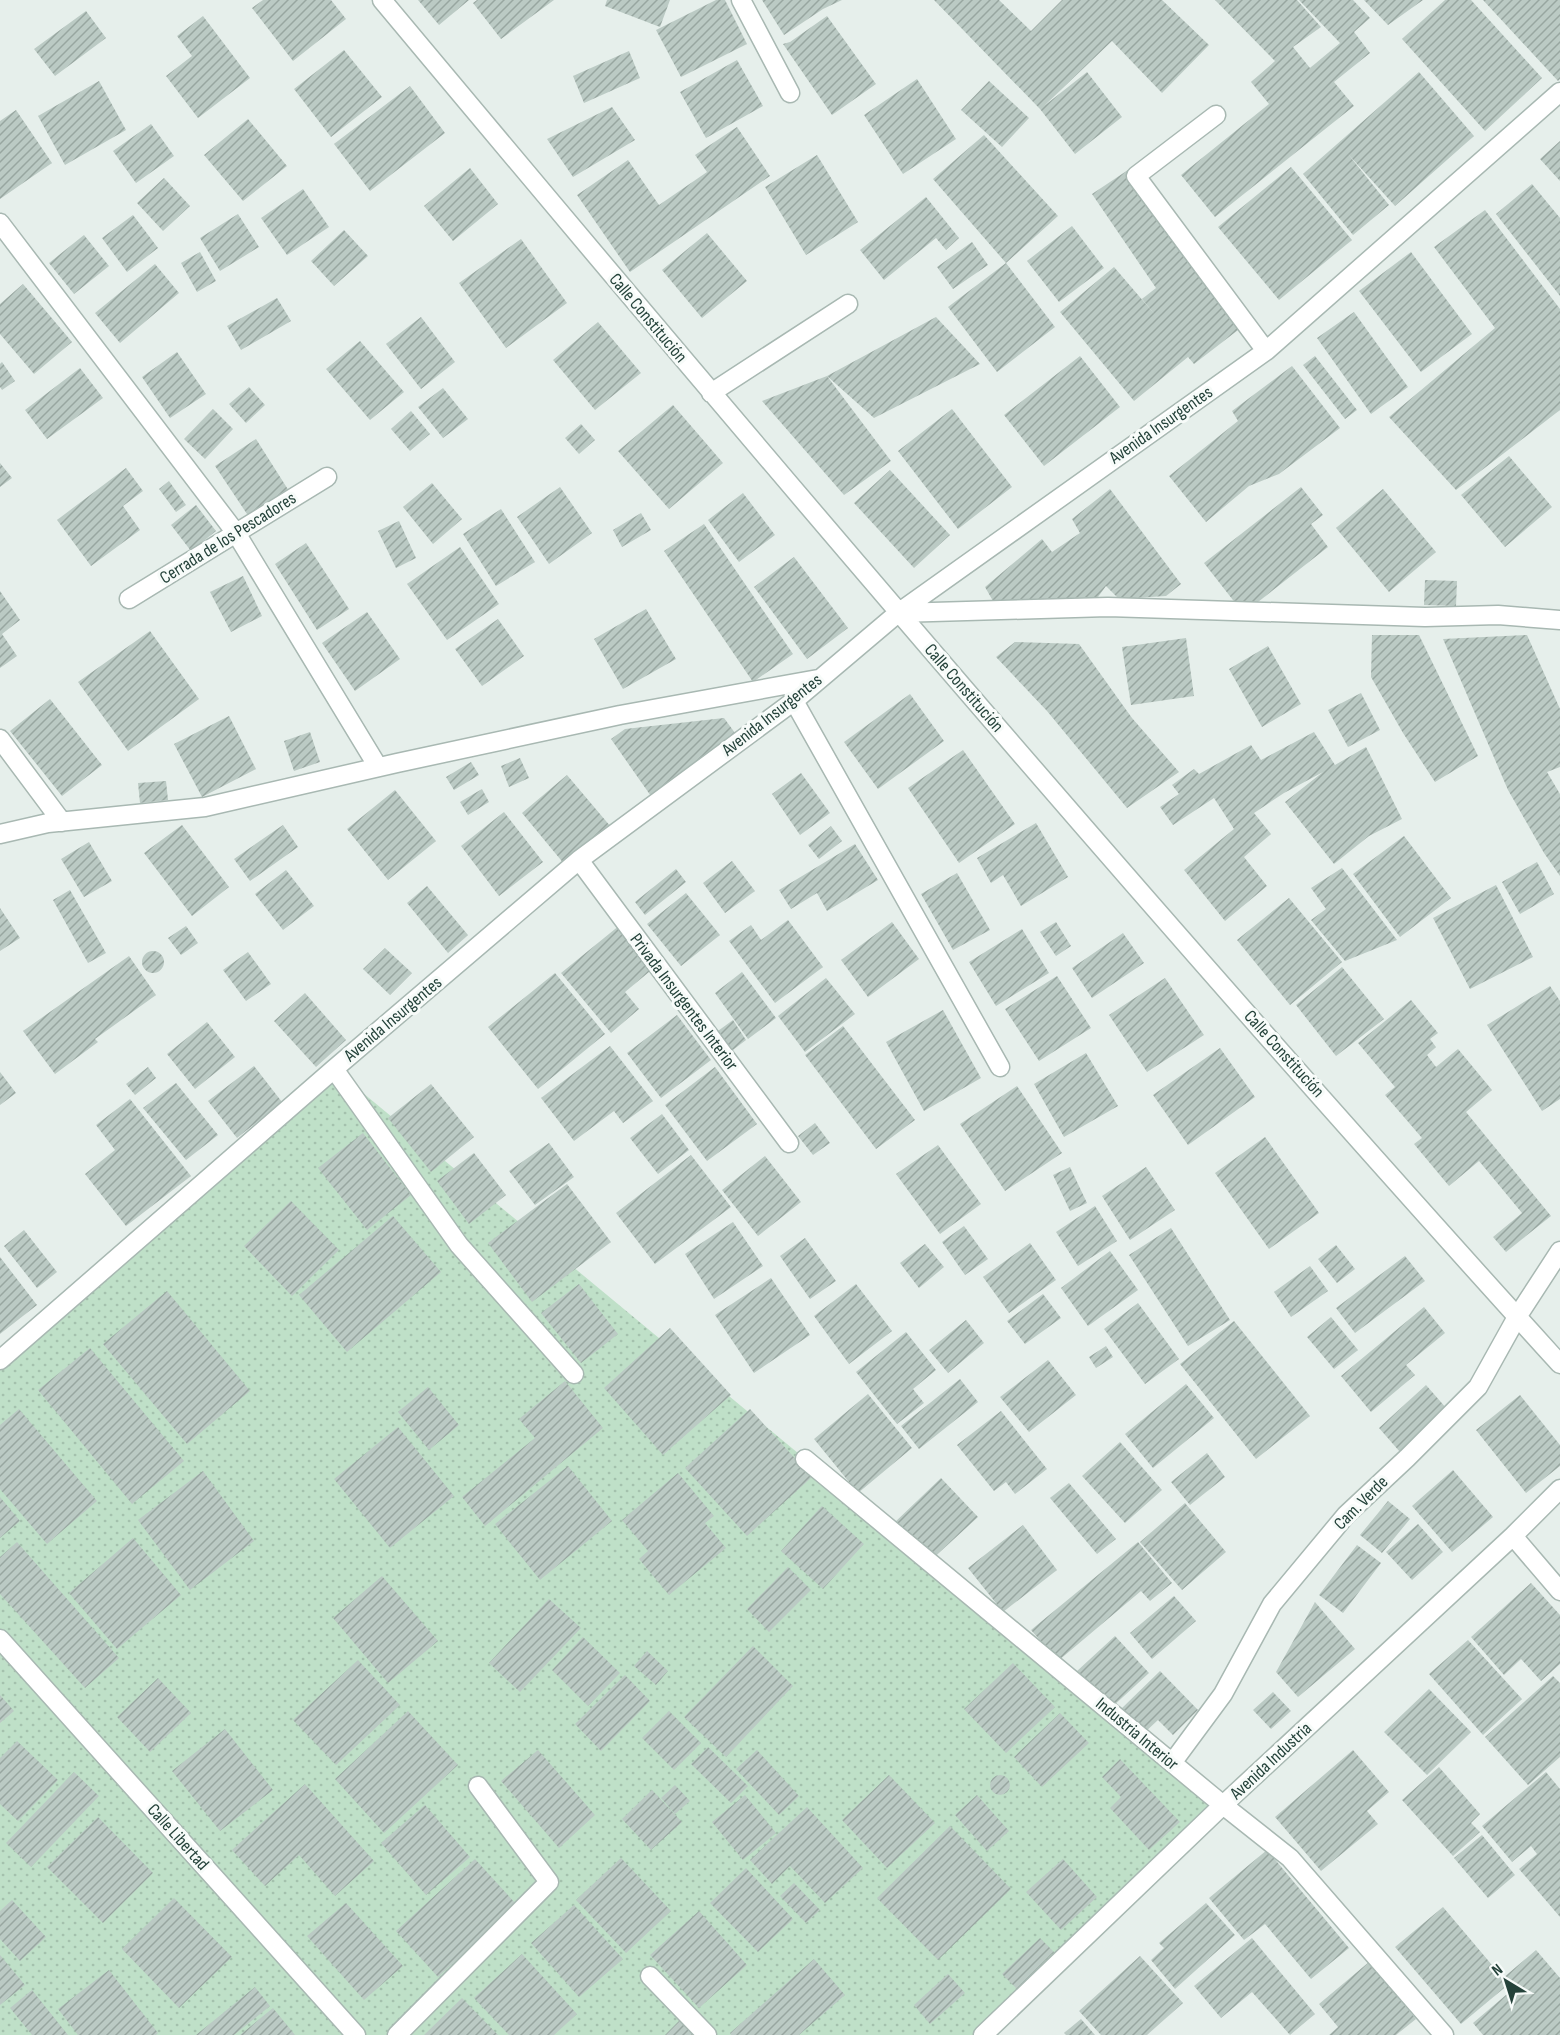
<svg xmlns="http://www.w3.org/2000/svg" width="1560" height="2035" font-family="'Sofia Sans Condensed',sans-serif">
<defs>
<pattern id="park-dots" width="8" height="8" patternUnits="userSpaceOnUse" patternTransform="scale(1.5)"><rect width="8" height="8" fill="#bfe0c8"/><path d="M2 2h.1M6 6h.1" fill="none" stroke="#a4c1ad" stroke-width="1.8" stroke-linecap="round"/></pattern>
<pattern id="building-hatch" width="6" height="6" patternUnits="userSpaceOnUse" patternTransform="scale(1.5)"><rect width="6" height="6" fill="#bbcac4"/><path d="M-1 1l2-2M0 6l6-6M5 7l2-2" fill="none" stroke="#98a6a0"/></pattern>
</defs>
<rect width="100%" height="100%" fill="#e6efeb"/>
<!-- park -->
<path fill="url(#park-dots)" d="M334,1069L1223,1805L980,2035H0V1348Z"/>
<!-- building -->
<path fill="url(#building-hatch)" d="M263,0H331L346,19L293,61L252,8Z
M418,0H469L439,25Z
M477,0H554L501,39L473,3Z
M607,0H670L660,27L605,6Z
M716,0H725L747,44L681,77L656,30Z
M762,0H842L823,9L784,35Z
M934,0H999L1031,31L1062,0H1162L1209,45L1162,93L1112,41L1044,106L1087,72L1122,117L1075,154L1040,109Z
M1215,0H1297L1321,27L1293,47L1310,68L1340,43L1299,0H1353L1370,18L1354,32L1370,53L1334,82L1354,106L1215,217L1181,175L1269,104L1251,82L1275,61Z
M1364,0H1423L1388,25Z
M1445,0H1471L1542,78L1485,131L1402,39Z
M1483,0H1560V79L1558,81Z
M86,11L106,38L55,76L34,49Z
M203,16L250,78L198,118L166,76L192,56L177,36Z
M827,16L876,84L832,115L783,44L790,42Z
M344,50L382,97L331,137L294,89Z
M629,51L640,78L584,103L573,76Z
M737,60L763,106L706,138L680,92Z
M1419,72L1474,136L1395,206L1348,154L1389,205L1353,235L1303,174Z
M917,79L956,139L903,174L864,115Z
M99,81L126,130L65,165L38,116Z
M989,81L1029,118L1002,147L961,110Z
M410,86L445,133L370,191L334,144Z
M612,107L635,140L573,177L547,139Z
M16,110L52,163L0,199V121Z
M248,119L287,166L243,201L204,155Z
M151,124L174,156L136,183L113,151Z
M737,127L770,176L630,272L577,195L628,160L659,205L707,172L695,155Z
M984,135L1058,216L1006,263L933,179Z
M1560,141V181L1540,159Z
M817,155L858,222L806,255L765,187Z
M1291,167L1352,240L1279,300L1218,227Z
M470,168L498,204L453,241L424,206Z
M1128,170L1170,233L1242,327L1194,364L1188,357L1134,401L1060,312L1114,267L1157,317L1142,299L1156,288L1092,194Z
M164,178L190,206L163,231L137,203Z
M1532,184L1560,218V296L1496,214Z
M303,189L329,227L287,255L261,218Z
M926,197L959,238L946,250L936,238L884,280L860,250Z
M1485,210L1560,309V410L1456,490L1389,417L1495,328L1434,247Z
M238,214L259,247L220,271L200,238Z
M133,215L158,248L127,272L102,238Z
M1072,226L1104,268L1059,302L1027,261Z
M344,230L368,256L334,286L311,261Z
M707,233L747,281L702,318L662,270Z
M84,235L109,266L74,294L49,263Z
M521,239L567,303L506,348L459,283Z
M972,242L988,265L953,289L937,267Z
M200,252L216,281L197,292L181,263Z
M1411,252L1472,334L1421,372L1359,291Z
M1006,263L1055,327L997,372L948,307Z
M155,264L179,293L120,343L95,313Z
M23,284L72,342L34,374L0,334V304Z
M277,298L291,321L241,350L227,326Z
M1354,312L1408,387L1371,414L1317,338Z
M421,317L455,362L421,389L386,344Z
M936,317L980,364L874,418L827,376Z
M598,322L641,373L595,410L553,360Z
M360,341L404,392L370,420L326,369Z
M177,352L206,394L170,418L142,377Z
M1080,356L1120,407L1044,466L1004,415Z
M1315,356L1357,410L1345,419L1303,365Z
M2,362L15,381L2,390L0,387V364Z
M1292,366L1340,428L1279,474L1249,486L1206,522L1169,476L1238,421L1232,411Z
M80,368L103,398L47,439L25,410Z
M827,376L891,461L844,495L762,401Z
M249,387L265,405L246,423L229,404Z
M443,388L468,419L443,438L418,407Z
M673,405L723,463L669,509L618,451Z
M213,409L233,429L205,459L184,439Z
M952,409L1012,487L958,529L898,451Z
M411,411L430,434L410,451L391,429Z
M581,424L595,440L579,454L565,438Z
M256,439L289,491L249,517L215,466Z
M1509,456L1552,507L1505,547L1461,495Z
M0,463L12,478L0,487Z
M126,468L143,491L123,506L140,530L91,566L57,520Z
M890,470L950,535L914,568L854,503Z
M169,481L186,505L176,512L159,489Z
M432,483L462,519L433,544L403,507Z
M560,487L592,533L549,564L517,517Z
M1301,487L1323,515L1311,524L1328,547L1258,602L1236,604L1204,563Z
M1110,489L1181,584L1166,596L1119,599L1106,586L1098,597L993,601L985,587L1042,539L1052,552L1080,533L1072,519Z
M1383,489L1436,552L1389,592L1336,528Z
M743,493L775,535L739,562L708,520Z
M196,505L216,531L191,551L171,525Z
M501,509L535,562L496,586L463,534Z
M641,513L651,530L622,547L613,530Z
M399,521L416,558L396,568L378,531Z
M704,524L793,654L753,682L664,551Z
M306,543L349,609L317,630L275,564Z
M460,547L499,604L447,640L407,584Z
M794,557L848,628L807,659L754,587Z
M243,576L262,616L231,632L210,592Z
M1425,580L1457,581L1456,606L1424,605Z
M0,591L20,620L2,634L17,656L0,668Z
M646,609L676,659L623,689L594,639Z
M367,612L400,659L355,691L322,643Z
M498,619L524,656L482,686L455,649Z
M150,631L199,699L128,751L78,682Z
M1372,635H1419L1478,756L1435,782L1403,733L1371,677Z
M1527,635L1560,709V767L1547,772L1560,794V876L1544,853L1508,790L1443,639Z
M1186,638L1194,696L1131,705L1122,647Z
M1015,642L1079,644L1132,718L1179,772L1127,808L1047,711L996,657Z
M1268,646L1301,704L1262,727L1229,669Z
M1361,693L1380,730L1348,747L1328,710Z
M910,694L944,741L878,789L844,742Z
M50,699L102,765L62,796L10,731Z
M229,716L256,769L202,797L174,744Z
M724,718L738,737L653,799L611,739L625,729Z
M310,732L320,762L294,771L284,741Z
M1314,732L1335,765L1366,747L1402,819L1369,836L1334,864L1285,802L1323,772L1284,793L1254,813L1271,834L1244,857L1267,886L1225,921L1184,870L1234,829L1214,798L1173,825L1160,807L1179,794L1172,785L1194,769L1199,774L1251,745L1261,760Z
M963,750L1015,824L959,863L908,788Z
M520,758L529,778L509,787L501,766Z
M471,762L479,775L454,790L446,777Z
M801,773L830,813L800,835L772,794Z
M567,775L611,827L565,865L522,813Z
M166,781L168,800L140,803L138,783Z
M482,789L489,802L468,815L460,802Z
M395,790L436,841L388,880L347,829Z
M504,812L543,862L499,896L461,846Z
M1036,823L1068,877L1021,906L1003,875L991,883L977,858Z
M182,825L229,887L192,916L144,853Z
M283,825L298,847L250,881L234,859Z
M831,826L842,841L819,859L808,845Z
M1404,836L1451,898L1400,937L1353,874Z
M89,842L112,881L84,897L61,859Z
M855,844L878,880L827,911L817,893L791,909L779,890Z
M732,861L755,891L725,913L703,883Z
M1537,862L1554,894L1520,914L1502,882Z
M1342,868L1397,940L1345,961L1311,920L1326,909L1311,888Z
M676,869L686,882L645,915L635,902Z
M286,870L314,906L283,930L255,894Z
M957,873L990,930L953,950L921,894Z
M1496,885L1533,957L1470,989L1433,918Z
M427,886L468,935L448,953L407,903Z
M70,890L106,953L88,963L53,900Z
M686,893L720,935L681,966L647,924Z
M1289,898L1342,962L1290,1005L1237,940Z
M0,908L20,938L0,951Z
M788,920L823,967L775,1003L729,941L751,925L761,940Z
M892,922L919,959L868,997L841,960Z
M1056,922L1071,946L1056,956L1040,932Z
M620,925L655,967L625,992L639,1009L611,1033L561,973Z
M186,926L198,943L181,955L168,938Z
M1022,929L1049,973L996,1006L969,962Z
M1123,933L1144,963L1092,998L1072,968Z
M385,948L412,973L390,995L363,969Z
M142 962a11 11 0 1 1 22 0a11 11 0 1 1-22 0Z
M248,952L271,984L246,1001L223,970Z
M129,956L156,995L95,1039L98,1042L55,1074L23,1031Z
M1342,967L1384,1019L1336,1056L1296,1005Z
M742,972L776,1018L748,1039L715,993Z
M555,973L605,1034L538,1089L488,1027Z
M1057,976L1091,1028L1039,1061L1005,1009Z
M826,978L855,1014L805,1052L778,1016Z
M1165,978L1204,1035L1147,1072L1109,1015Z
M1550,986L1560,1001V1099L1542,1111L1487,1025Z
M305,993L346,1040L316,1067L274,1021Z
M1411,1000L1438,1033L1430,1039L1436,1047L1427,1055L1436,1067L1458,1049L1492,1090L1466,1112L1551,1216L1506,1252L1493,1237L1522,1213L1479,1161L1449,1186L1414,1144L1422,1138L1385,1095L1395,1087L1358,1043Z
M943,1010L981,1078L924,1111L886,1042Z
M677,1015L711,1060L661,1098L627,1053Z
M733,1020L746,1040L725,1056L711,1036Z
M207,1022L235,1057L195,1089L167,1054Z
M843,1026L915,1120L876,1149L805,1055Z
M610,1046L653,1101L623,1123L614,1111L574,1141L541,1098Z
M1220,1048L1255,1097L1188,1145L1153,1095Z
M1086,1053L1118,1106L1064,1137L1034,1084Z
M254,1066L282,1102L237,1138L208,1101Z
M148,1067L156,1078L135,1095L126,1084Z
M715,1067L757,1124L707,1161L665,1105Z
M0,1072L16,1093L0,1105Z
M176,1083L218,1135L186,1160L143,1108Z
M431,1084L474,1137L431,1172L388,1118Z
M1017,1086L1062,1153L1005,1191L960,1124Z
M130,1099L191,1176L126,1226L85,1174L115,1150L96,1125Z
M662,1114L689,1150L658,1174L630,1138Z
M815,1123L830,1143L813,1155L798,1136Z
M363,1133L411,1195L367,1230L318,1168Z
M1265,1137L1319,1213L1269,1249L1215,1173Z
M549,1143L574,1177L535,1205L509,1171Z
M938,1145L981,1204L940,1234L896,1174Z
M474,1153L506,1195L469,1224L437,1181Z
M691,1155L731,1207L655,1264L616,1213Z
M765,1156L801,1202L758,1236L722,1190Z
M1070,1167L1087,1203L1070,1211L1053,1175Z
M1146,1167L1175,1210L1130,1240L1102,1196Z
M567,1184L611,1242L532,1302L488,1243Z
M291,1201L339,1250L292,1296L244,1246Z
M1095,1206L1117,1241L1078,1266L1056,1232Z
M393,1216L441,1272L347,1352L299,1295Z
M733,1222L763,1266L714,1299L685,1254Z
M964,1226L988,1259L965,1275L942,1242Z
M1171,1228L1230,1320L1188,1346L1129,1255Z
M24,1230L57,1272L37,1288L4,1246Z
M805,1238L836,1281L810,1299L780,1256Z
M1030,1243L1056,1280L1009,1313L983,1277Z
M925,1244L944,1267L919,1288L900,1263Z
M1336,1245L1355,1269L1337,1283L1318,1259Z
M1110,1251L1138,1290L1088,1326L1061,1288Z
M1405,1256L1425,1281L1355,1333L1336,1308Z
M0,1257L37,1305L0,1334Z
M1310,1266L1328,1291L1291,1317L1274,1292Z
M771,1278L810,1335L754,1373L715,1315Z
M579,1284L618,1334L581,1363L541,1313Z
M856,1284L892,1331L849,1364L814,1316Z
M167,1291L250,1391L187,1444L103,1344Z
M1043,1294L1061,1318L1025,1344L1007,1321Z
M1138,1303L1179,1359L1145,1384L1104,1329Z
M1424,1307L1445,1333L1406,1365L1415,1375L1371,1412L1341,1376Z
M1331,1317L1358,1350L1334,1369L1307,1337Z
M966,1320L984,1343L948,1373L929,1350Z
M1234,1321L1310,1416L1256,1459L1180,1364Z
M670,1328L731,1395L663,1455L604,1388Z
M906,1332L936,1370L913,1389L924,1403L897,1424L856,1372Z
M1106,1346L1113,1357L1096,1368L1089,1357Z
M90,1348L184,1461L132,1504L38,1390Z
M1048,1360L1076,1395L1029,1432L1000,1397Z
M960,1379L978,1402L919,1449L901,1426Z
M565,1381L603,1428L485,1526L462,1497L535,1438L519,1419Z
M1186,1384L1214,1418L1153,1468L1125,1434Z
M1426,1385L1447,1409L1400,1452L1379,1428Z
M428,1387L459,1425L429,1450L398,1412Z
M868,1394L912,1448L858,1493L814,1439Z
M1520,1395L1560,1445V1466L1526,1493L1476,1430Z
M19,1409L97,1501L47,1544L0,1489V1425Z
M750,1409L812,1477L747,1536L685,1468Z
M1001,1411L1047,1469L1015,1494L1006,1482L994,1491L957,1445Z
M398,1427L454,1496L390,1548L334,1479Z
M1120,1442L1162,1490L1125,1523L1082,1476Z
M1207,1453L1225,1477L1190,1505L1171,1482Z
M568,1466L612,1521L540,1580L495,1524Z
M1453,1470L1493,1517L1452,1552L1412,1506Z
M203,1471L254,1541L190,1590L138,1520Z
M678,1473L714,1516L705,1523L726,1548L669,1595L639,1559L648,1551L622,1520Z
M941,1478L978,1517L929,1562L893,1524Z
M1069,1483L1116,1539L1097,1554L1050,1498Z
M0,1497L20,1521L0,1538Z
M1388,1501L1410,1519L1382,1553L1360,1535Z
M1185,1503L1226,1552L1182,1590L1140,1542Z
M822,1506L864,1544L823,1589L781,1551Z
M1418,1524L1443,1552L1412,1580L1386,1552Z
M1023,1525L1057,1570L1003,1612L968,1568Z
M133,1538L181,1595L117,1649L69,1593Z
M17,1542L119,1658L85,1688L0,1594V1557Z
M1138,1542L1172,1583L1150,1601L1141,1591L1058,1661L1031,1630Z
M1357,1545L1381,1563L1343,1613L1319,1595Z
M788,1567L811,1590L769,1632L747,1609Z
M382,1576L438,1641L388,1683L333,1618Z
M1531,1583L1560,1615V1664L1541,1681L1521,1659L1504,1675L1471,1637Z
M1174,1596L1196,1621L1152,1659L1130,1633Z
M549,1599L581,1628L520,1692L489,1663Z
M1315,1602L1355,1649L1298,1697L1276,1672Z
M1115,1636L1149,1673L1111,1708L1076,1672Z
M583,1637L620,1673L588,1706L552,1670Z
M1468,1640L1522,1699L1483,1735L1429,1674Z
M753,1646L793,1686L726,1757L684,1717Z
M647,1651L668,1671L656,1685L634,1666Z
M358,1660L400,1705L336,1765L293,1720Z
M1013,1663L1055,1707L1006,1753L964,1709Z
M1160,1671L1198,1710L1173,1735L1158,1720L1143,1734L1120,1710Z
M625,1675L650,1701L601,1751L575,1724Z
M1553,1676L1560,1683V1757L1528,1785L1485,1737Z
M158,1678L191,1713L150,1752L117,1717Z
M1429,1689L1471,1732L1427,1775L1384,1732Z
M1273,1692L1291,1711L1271,1729L1253,1710Z
M0,1695L14,1711L0,1723Z
M408,1711L458,1765L384,1833L335,1779Z
M669,1711L701,1743L674,1770L642,1738Z
M1060,1713L1089,1743L1042,1787L1014,1757Z
M225,1729L273,1790L220,1831L172,1771Z
M17,1741L58,1780L18,1821L0,1804V1758Z
M708,1747L748,1786L731,1803L691,1764Z
M538,1750L595,1815L559,1848L501,1781Z
M757,1750L799,1796L779,1815L736,1769Z
M1353,1750L1389,1792L1367,1811L1378,1824L1321,1871L1275,1817Z
M1120,1759L1180,1822L1149,1850L1110,1808L1121,1797L1102,1777Z
M1439,1767L1480,1814L1471,1823L1480,1832L1453,1856L1402,1800Z
M74,1772L99,1796L31,1867L6,1843Z
M1546,1772L1560,1789V1917L1519,1869L1537,1854L1531,1846L1512,1862L1482,1826Z
M889,1775L935,1823L887,1868L842,1820Z
M990 1785a10 10 0 1 1 20 0a10 10 0 1 1-20 0Z
M305,1784L374,1861L335,1896L299,1855L265,1886L232,1850Z
M675,1785L690,1801L675,1814L661,1798Z
M652,1790L682,1822L651,1850L622,1819Z
M745,1795L776,1833L743,1860L712,1822Z
M977,1795L1009,1831L987,1851L955,1815Z
M425,1805L470,1857L426,1895L381,1843Z
M807,1807L863,1868L825,1903L790,1866L772,1884L750,1860Z
M98,1817L153,1873L103,1923L47,1867Z
M950,1826L1011,1889L938,1960L877,1898Z
M1482,1835L1515,1875L1488,1898L1454,1858Z
M1267,1850L1349,1948L1311,1979L1265,1924L1244,1940L1209,1898Z
M621,1858L671,1911L626,1953L576,1900Z
M475,1859L517,1905L438,1977L396,1931Z
M1063,1859L1097,1897L1061,1930L1026,1892Z
M746,1868L793,1919L758,1952L710,1903Z
M794,1883L820,1910L806,1923L780,1896Z
M174,1898L232,1957L179,2008L122,1949Z
M12,1900L46,1937L20,1961L0,1939V1911Z
M346,1903L403,1966L364,2000L307,1936Z
M1206,1903L1235,1935L1175,1989L1151,1960L1164,1948L1159,1943Z
M574,1905L623,1959L579,1997L531,1943Z
M1443,1907L1503,1978L1536,1950L1560,1978V2035H1483L1473,2023L1513,1989L1509,1984L1461,2024L1395,1947Z
M699,1911L747,1965L699,2008L650,1955Z
M1040,1938L1054,1952L1017,1989L1002,1974Z
M1252,1938L1315,2014L1290,2035L1252,1992L1221,2018L1194,1986Z
M522,1954L577,2014L554,2035H509L474,1998Z
M0,1955L25,1985L0,2005Z
M1140,1956L1183,2003L1147,2035H1101L1079,2011Z
M814,1959L845,1995L799,2035H731L730,2033Z
M1369,1962L1416,2019L1396,2035H1329L1338,2027L1319,2004Z
M109,1970L158,2033L156,2035H78L58,2009Z
M948,1974L965,1993L930,2024L914,2005Z
M255,1987L270,2006L234,2035H196Z
M32,1990L68,2035H32L10,2008Z
M462,1998L498,2035H424Z
M273,2008L295,2035H240Z
M682,2018L698,2035H665Z
M1081,2019L1095,2035H1066L1064,2033Z"/>
<g fill="none" stroke-linecap="round" stroke-linejoin="round">
<defs>
<path id="minor" d="M382,0C767,461 1156,919 1560,1364
M741,0L790,93
M1216,115L1136,176L1266,351
M0,223L236,533L378,767
M711,393L848,304
M129,599L327,477
M898,613L1108,607L1425,617L1498,615L1560,620
M794,701L1000,1067
M0,739L62,822
M0,834L48,823L205,807L397,763L620,715L818,679
M579,860L789,1143
M334,1069L459,1245L574,1374
M0,1360L334,1069L579,860L794,701L898,613L1266,351L1560,92
M805,1459L1223,1805L1290,1858L1444,2035
M1513,1536L1560,1591
M0,1639L356,2035
M1172,1763L1223,1694L1272,1604L1346,1515L1407,1458L1478,1387L1517,1317L1560,1251
M650,1976L707,2035
M397,2035L549,1882L478,1786
M983,2035L1223,1805L1513,1536L1560,1489"/>
</defs>
<!-- minor casing -->
<use href="#minor" stroke="#a8b8b2" stroke-width="21"/>
<!-- minor -->
<use href="#minor" stroke="#fff" stroke-width="18"/>
</g>
<g text-anchor="middle" dominant-baseline="central" stroke-width="6" stroke-linejoin="round" paint-order="stroke">
<!-- street labels -->
<g font-size="18" fill="#24423a" stroke="#f7fbf9">
<text transform="translate(648 318) rotate(50)">Calle Constitución</text>
<text transform="translate(1161 425) rotate(-35)">Avenida Insurgentes</text>
<text transform="translate(228 538) rotate(-32)">Cerrada de los Pescadores</text>
<text transform="translate(964 688) rotate(49)">Calle Constitución</text>
<text transform="translate(772 715) rotate(-38)">Avenida Insurgentes</text>
<text transform="translate(684 1002) rotate(53)">Privada Insurgentes Interior</text>
<text transform="translate(393 1019) rotate(-40)">Avenida Insurgentes</text>
<text transform="translate(1284 1054) rotate(48)">Calle Constitución</text>
<text transform="translate(1361 1503) rotate(-45)">Cam. Verde</text>
<text transform="translate(1137 1734) rotate(40)">Industria Interior</text>
<text transform="translate(1271 1761) rotate(-43)">Avenida Industria</text>
<text transform="translate(178 1837) rotate(48)">Calle Libertad</text>
</g>
</g>
<!-- north arrow -->
<g transform="translate(1506 1981) rotate(322)" stroke="#f7fbf9" stroke-width="4.5" paint-order="stroke">
<path d="M0-4.5L10 22L0 15L-10 22Z" fill="#24423a"/>
<text y="-9" font-size="16" font-weight="bold" text-anchor="middle" fill="#24423a">N</text>
</g>
</svg>
